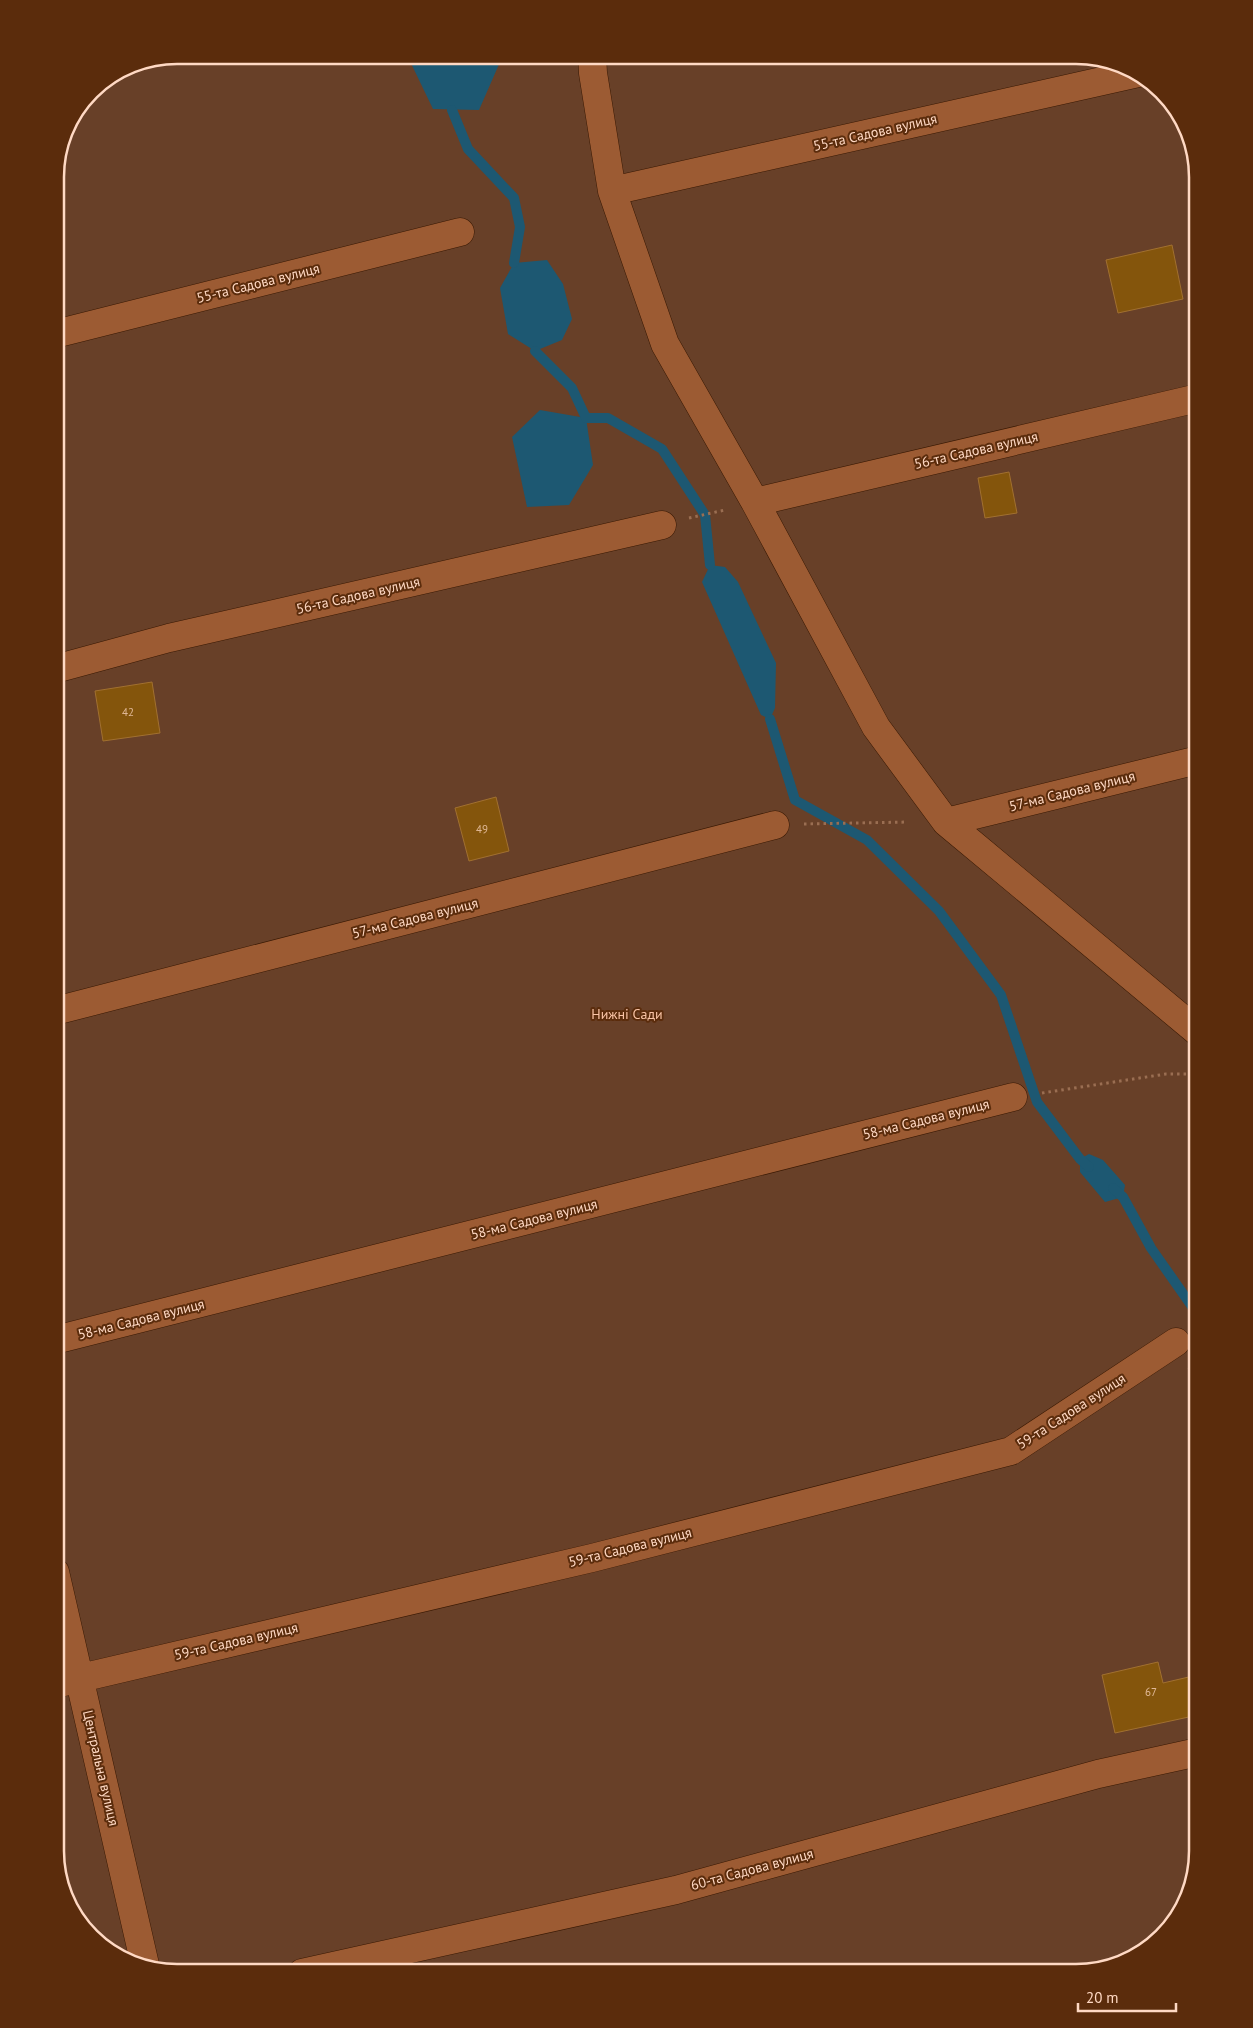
<svg xmlns="http://www.w3.org/2000/svg" width="1253" height="2028" font-family="'PT Sans',sans-serif">
<rect width="100%" height="100%" fill="#5b2c0c"/>
<!-- green -->
<path fill="#684028" d="M176,55H1085L1144,75L1185,122L1198,176V1852L1178,1919L1131,1960L1077,1973H169L109,1953L68,1906L55,1852V169L64,130L91,90L130,64Z"/>
<!-- water -->
<path fill="#1d5872" d="M407,55H499L500,62L479,110L433,109Z
M547,260L563,284L572,319L562,340L535,351L508,334L500,288L514,263Z
M540,410L586,418L593,465L569,505L527,507L512,437Z
M710,565L725,567L738,582L776,663L775,708L770,719L761,715L702,582Z
M1089,1154L1103,1160L1125,1185L1123,1197L1105,1202L1080,1172V1159Z"/>
<g fill="none" stroke-linecap="round" stroke-linejoin="round">
<!-- stream -->
<path stroke="#1d5872" stroke-width="10" d="M452,110L468,149L514,198L520,227L514,263
M535,351L572,388L586,418H608L662,449L705,515L710,565
M770,719L795,800L867,840L939,911L1001,995L1037,1102L1080,1159L1089,1167
M1113,1188L1123,1197L1151,1248L1198,1315"/>
</g>
<!-- building -->
<path fill="#84550c" stroke="#a17030" d="M1172,245L1183,299L1118,313L1106,260Z
M1009,472L1017,513L985,518L978,478Z
M152,682L160,733L103,741L95,691Z
M496,797L509,851L469,861L455,808Z
M1158,1662L1163,1683L1193,1676L1198,1700V1715L1115,1733L1102,1675Z"/>
<g fill="none" stroke-linecap="round" stroke-linejoin="round">
<defs>
<path id="minor" d="M592,55L593,73L612,191L665,344L755,502L876,727L946,822L1198,1032
M612,191L1138,73
M55,334L460,232
M755,502L1198,398
M55,669L169,638L662,525
M946,822L1198,760
M55,1011L775,825
M55,1340L1013,1097
M55,1572L145,1965
M55,1684L592,1558L1011,1451L1176,1342
M302,1973L676,1890L1098,1774L1198,1752"/>
</defs>
<!-- minor casing -->
<use href="#minor" stroke="#381803" stroke-width="29"/>
<!-- path -->
<path stroke="#9a6e52" stroke-width="3" stroke-dasharray="2.5 4" stroke-linecap="butt" d="M689,518L725,510
M804,824L908,822
M1042,1093L1166,1074H1198
M1189,1368L1198,1388"/>
<!-- minor -->
<use href="#minor" stroke="#9c5b33" stroke-width="28"/>
</g>
<g text-anchor="middle" dominant-baseline="central" stroke-width="4" stroke-linejoin="round" paint-order="stroke">
<!-- number labels -->
<g font-size="11" fill="#e0b896">
<text x="128" y="712">42</text>
<text x="482" y="829">49</text>
<text x="1151" y="1692">67</text>
</g>
<!-- street labels -->
<g font-size="14" fill="#ffd9c4" stroke="#5b2c0c">
<text transform="translate(875 132) rotate(-13)">55-та Садова вулиця</text>
<text transform="translate(258 283) rotate(-14)">55-та Садова вулиця</text>
<text transform="translate(976 450) rotate(-13)">56-та Садова вулиця</text>
<text transform="translate(358 595) rotate(-13)">56-та Садова вулиця</text>
<text transform="translate(1072 791) rotate(-14)">57-ма Садова вулиця</text>
<text transform="translate(415 918) rotate(-14)">57-ма Садова вулиця</text>
<text transform="translate(926 1119) rotate(-14)">58-ма Садова вулиця</text>
<text transform="translate(534 1219) rotate(-14)">58-ма Садова вулиця</text>
<text transform="translate(141 1319) rotate(-14)">58-ма Садова вулиця</text>
<text transform="translate(1071 1411) rotate(-33)">59-та Садова вулиця</text>
<text transform="translate(630 1547) rotate(-14)">59-та Садова вулиця</text>
<text transform="translate(236 1641) rotate(-13)">59-та Садова вулиця</text>
<text transform="translate(101 1768) rotate(77)">Центральна вулиця</text>
<text transform="translate(752 1869) rotate(-15)">60-та Садова вулиця</text>
</g>
<!-- park labels -->
<g font-size="14" fill="#f9c4a6" stroke="#5b2c0c">
<text x="627" y="1014">Нижні Сади</text>
</g>
</g>
<!-- crop -->
<path d="M0 0H1253V2028H0ZM177 64H1076A113 113 0 0 1 1189 177V1851A113 113 0 0 1 1076 1964H177A113 113 0 0 1 64 1851V177A113 113 0 0 1 177 64Z" fill="#5b2c0c" fill-rule="evenodd"/>
<path fill="none" stroke="#ffd9c4" stroke-width="2.5" d="M177 64H1076A113 113 0 0 1 1189 177V1851A113 113 0 0 1 1076 1964H177A113 113 0 0 1 64 1851V177A113 113 0 0 1 177 64Z"/>
<!-- scale -->
<path d="M1078 2003v8h98v-8" fill="none" stroke="#ffd9c4" stroke-width="2.5"/>
<text x="1086" y="2003" font-size="15" fill="#ffd9c4" stroke="#5b2c0c" stroke-width="4" paint-order="stroke">20 m</text>
</svg>
